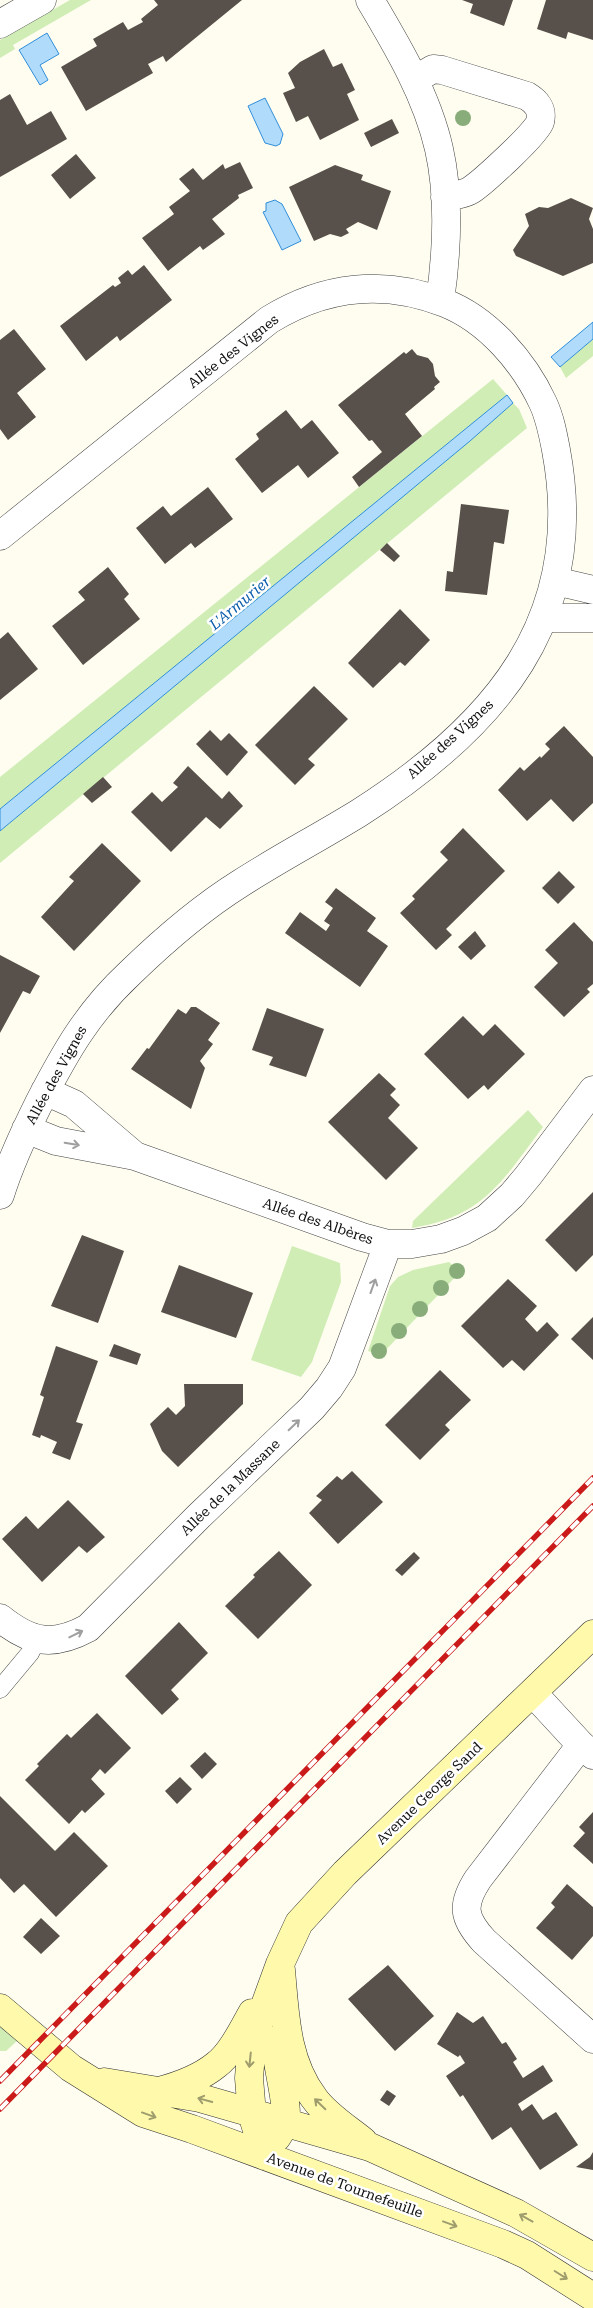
<svg xmlns="http://www.w3.org/2000/svg" width="593" height="2308" font-family="'Roboto Serif',serif">
<rect width="100%" height="100%" fill="#fffdf0"/>
<!-- green -->
<path fill="#d0edb6" d="M70,0H91L13,45L15,49L0,58V40Z
M593,339V356L566,378L560,367Z
M493,379L507,395L386,496L0,809V777Z
M513,403L519,409L527,428L0,863V831Z
M528,1110L543,1127C502,1181 484,1217 412,1228L413,1221Z
M292,1246L340,1263L341,1282L312,1362L301,1377L251,1360Z
M449,1262L460,1272L381,1355L368,1351L390,1286L398,1277L413,1270Z
M0,2027L17,2041L6,2051H0Z"/>
<!-- water -->
<path fill="#b0dbfb" stroke="#308ed9" d="M47,33L59,54L40,65L48,80L40,85L19,50Z
M265,98L283,134L280,144L276,146L265,143L248,106Z
M275,200L282,204L301,241L282,250L263,212L266,211V203Z
M593,322V339L560,367L551,357Z
M507,395L513,403L470,441L0,831V809Z"/>
<!-- building -->
<path fill="#58504a" d="M154,0H242L166,62L163,56L148,64L153,73L86,111L61,67L97,46L93,39L123,22L128,30L143,22L141,19L158,5Z
M462,0H513L504,26L470,13L473,4Z
M546,0H593V40L568,32L566,39L537,29Z
M324,49L333,67L342,63L355,90L347,94L359,120L320,140L308,116L296,122L283,93L295,88L288,73L300,62Z
M10,94L27,125L51,111L67,139L0,177V100Z
M392,119L399,133L371,147L364,133Z
M76,154L96,178L70,199L51,175Z
M240,162L253,188L238,195L239,198L212,219L225,234L203,250L200,246L168,271L142,238L174,214L169,207L190,191L179,179L193,168L203,180L223,164L225,169Z
M335,165L363,175L361,180L391,191L377,230L358,222L346,229L349,233L341,237L330,234L314,241L289,187Z
M571,198L593,208L589,219L593,229V263L563,276L516,256L513,250L529,226L525,214L539,207L548,208Z
M144,265L172,300L120,341L117,336L86,361L60,326L113,285L115,287L121,283L118,278L128,270L132,275Z
M14,329L46,369L17,393L36,417L8,440L0,429V340Z
M412,349L417,355L428,358L433,364L435,376L440,382L434,387L435,389L405,414L422,436L359,487L352,477L382,452L372,440L369,441L338,405L404,352L406,354Z
M286,410L301,429L312,420L339,453L308,478L298,465L262,493L235,459L259,439L256,434Z
M208,487L233,519L195,548L191,543L165,564L136,528L163,506L171,516Z
M461,504L509,510L504,544L494,542L487,595L445,591L447,571L453,572Z
M387,543L400,556L394,562L380,550Z
M108,567L129,594L124,599L140,619L83,665L52,626L85,600L78,592Z
M400,609L430,640L405,666L400,662L373,688L348,663Z
M8,632L38,669L0,700V639Z
M314,686L348,719L308,759L315,765L295,785L255,745Z
M564,726L593,757V803L573,822L551,799L527,821L498,790L520,767L524,771L540,756L541,758L550,749L545,744Z
M210,730L221,741L229,733L248,752L227,776L196,744Z
M188,766L222,799L229,791L243,806L220,829L206,817L171,852L131,812L152,792L162,802L178,787L173,783Z
M103,777L112,787L92,803L83,794Z
M463,828L505,871L446,929L452,935L436,950L400,913L415,899L412,896L448,860L440,852Z
M102,843L141,881L74,951L41,917L74,881L69,877Z
M559,871L575,887L558,904L542,888Z
M336,888L376,918L367,931L388,946L360,987L285,933L300,912L326,931L330,925L324,921L333,908L325,902Z
M574,922L593,942V984L587,989L590,992L564,1017L534,987L558,963L545,950Z
M475,931L486,946L471,960L458,947Z
M0,955L40,976L30,994L23,991L0,1033Z
M191,1007H196L220,1023L208,1040L213,1044L200,1061L205,1068L191,1109L131,1069L147,1048L149,1049L178,1009L186,1014Z
M267,1008L324,1029L306,1077L269,1065L273,1057L252,1050Z
M463,1016L483,1036L495,1024L525,1054L488,1090L484,1085L468,1099L424,1054Z
M379,1073L396,1089L390,1095L400,1105L388,1118L418,1148L386,1180L328,1122Z
M593,1192V1255L576,1272L545,1240Z
M82,1235L124,1251L98,1323L51,1306Z
M179,1265L253,1293L236,1338L161,1312Z
M508,1279L537,1306L525,1319L537,1332L547,1322L559,1335L524,1371L512,1360L503,1368L461,1326Z
M593,1317V1360L571,1339Z
M114,1344L141,1354L137,1365L109,1356Z
M56,1346L98,1361L76,1422L83,1424L70,1460L52,1453L57,1442L41,1435L40,1438L32,1435L44,1397L40,1395Z
M440,1370L471,1400L445,1425L450,1430L420,1460L385,1425Z
M184,1384H243V1404L178,1467L162,1451L150,1424L168,1407L176,1415L185,1406Z
M352,1471L383,1502L338,1544L309,1513L322,1500L316,1496L337,1476L342,1480Z
M68,1500L105,1537L87,1553L79,1546L42,1582L2,1539L26,1516L38,1529Z
M279,1551L312,1585L258,1639L225,1606L255,1577L253,1575Z
M414,1552L420,1558L402,1576L395,1570Z
M179,1622L208,1653L171,1690L179,1699L162,1715L125,1676Z
M97,1713L131,1748L105,1774L100,1769L91,1779L105,1794L85,1813L82,1810L69,1824L25,1780L39,1766L37,1764L67,1734L71,1738Z
M205,1752L217,1764L202,1779L190,1766Z
M180,1777L192,1789L177,1804L165,1791Z
M0,1796L55,1851L74,1832L108,1866L56,1917L24,1884L14,1893L0,1878Z
M593,1812V1864L573,1846L585,1833L579,1827Z
M567,1884L593,1907V1936L572,1960L536,1928L555,1907L551,1903Z
M41,1918L60,1936L41,1954L23,1937Z
M388,1965L434,2016L395,2051L348,1999Z
M457,2012L473,2023L483,2016L502,2044L506,2042L517,2059L513,2062L523,2078L543,2065L553,2081L518,2104L522,2111L532,2104L543,2120L556,2112L578,2145L540,2170L511,2127L492,2140L463,2095L460,2097L446,2076L465,2063L460,2055L458,2057L437,2044Z
M387,2090L396,2096L389,2106L380,2100Z
M593,2152V2170L576,2167L590,2157Z"/>
<g fill="none" stroke-linecap="round" stroke-linejoin="round">
<defs>
<path id="lane" d="M0,1689L30,1653L37,1639"/>
<path id="street" d="M370,0C398,47 427,96 439,149C450,198 447,252 440,301
M0,24L42,0
M414,80L433,69L442,70L527,96C537,102 543,110 540,122C538,132 482,183 471,190C463,195 454,195 445,197
M0,536L269,320C324,286 384,279 445,303C488,320 524,362 543,403C550,418 553,434 556,450C588,620 494,727 359,813C320,837 280,858 241,883C201,908 164,940 130,973C88,1012 66,1051 40,1101C25,1131 10,1162 0,1195
M555,581L593,590
M544,618H593
M26,1129L56,1141L135,1156L74,1104L45,1091
M135,1156L362,1237L388,1244H412L441,1239L463,1231L487,1218L512,1195L528,1176L593,1090
M0,1618C31,1643 53,1647 88,1628L199,1516L312,1408L329,1388L342,1368L388,1244
M533,1693L581,1745L593,1755
M581,1745L478,1879C461,1905 463,1918 484,1941L593,2039"/>
<path id="secondary" d="M281,1970C285,2015 286,2061 314,2098C326,2115 347,2128 363,2141
M0,2008L71,2068L143,2113L192,2129L503,2244L527,2255L593,2297
M276,2040C275,2062 290,2108 285,2123C284,2127 280,2132 277,2137
M104,2082L200,2098L370,2147L516,2213L593,2257
M159,2091C178,2086 200,2078 216,2065C231,2054 243,2029 252,2013
M265,2156L252,2114L249,2078L252,2041L280,1964L299,1923L345,1873L593,1634"/>
</defs>
<!-- lane casing -->
<use href="#lane" stroke="#424242" stroke-width="19"/>
<!-- street casing -->
<use href="#street" stroke="#424242" stroke-width="29"/>
<!-- secondary casing -->
<use href="#secondary" stroke="#313131" stroke-width="29"/>
<!-- lane -->
<use href="#lane" stroke="#fff" stroke-width="18"/>
<!-- street -->
<use href="#street" stroke="#fff" stroke-width="28"/>
<!-- secondary -->
<use href="#secondary" stroke="#fffaab" stroke-width="28"/>
<defs>
<path id="rail" d="M0,2081L593,1478
M0,2109L593,1506"/>
</defs>
<!-- rail casing -->
<use href="#rail" stroke="#cb1a1a" stroke-width="5.5"/>
<!-- rail -->
<use href="#rail" stroke="#fff" stroke-width="4" stroke-dasharray="11" stroke-linecap="butt"/>
</g>
<!-- trees -->
<g fill="#88ad7a">
<circle cx="463" cy="118" r="8"/>
<circle cx="457" cy="1271" r="8"/>
<circle cx="441" cy="1288" r="8"/>
<circle cx="420" cy="1309" r="8"/>
<circle cx="399" cy="1331" r="8"/>
<circle cx="379" cy="1351" r="8"/>
</g>
<!-- one-way arrows -->
<defs><path id="oneway-shaft" d="M-6 0H5M1.5-3L5.5 0L1.5 3" fill="none" stroke-width="1.6" stroke-linecap="round" stroke-linejoin="round" transform="scale(1.25)"/></defs>
<g stroke="#9f9f9f">
<use href="#oneway-shaft" transform="translate(72 1144) rotate(10)"/>
<use href="#oneway-shaft" transform="translate(373 1286) rotate(-70)"/>
<use href="#oneway-shaft" transform="translate(294 1425) rotate(-44)"/>
<use href="#oneway-shaft" transform="translate(76 1634) rotate(-26)"/>
</g>
<g stroke="#9f9c6d">
<use href="#oneway-shaft" transform="translate(250 2060) rotate(96)"/>
<use href="#oneway-shaft" transform="translate(205 2100) rotate(-165)"/>
<use href="#oneway-shaft" transform="translate(320 2104) rotate(-136)"/>
<use href="#oneway-shaft" transform="translate(149 2115) rotate(20)"/>
<use href="#oneway-shaft" transform="translate(526 2218) rotate(-151)"/>
<use href="#oneway-shaft" transform="translate(450 2224) rotate(20)"/>
<use href="#oneway-shaft" transform="translate(561 2275) rotate(32)"/>
</g>
<g text-anchor="middle" dominant-baseline="central" stroke-width="5" stroke-linejoin="round" paint-order="stroke">
<!-- street labels -->
<g font-size="14" fill="#0f0f0f" stroke="#fff">
<text transform="translate(233 351) rotate(-38)">Allée des Vignes</text>
<text transform="translate(450 739) rotate(-42)">Allée des Vignes</text>
<text transform="translate(56 1075) rotate(-61)">Allée des Vignes</text>
<text transform="translate(318 1221) rotate(19)">Allée des Albères</text>
<text transform="translate(230 1487) rotate(-44)">Allée de la Massane</text>
<text transform="translate(429 1793) rotate(-44)">Avenue George Sand</text>
<text transform="translate(345 2185) rotate(20)">Avenue de Tournefeuille</text>
</g>
<!-- water labels -->
<g font-size="15" font-style="italic" fill="#0c5fac" stroke="#fff">
<text transform="translate(240 603) rotate(-40)">L'Armurier</text>
</g>
</g>
</svg>
